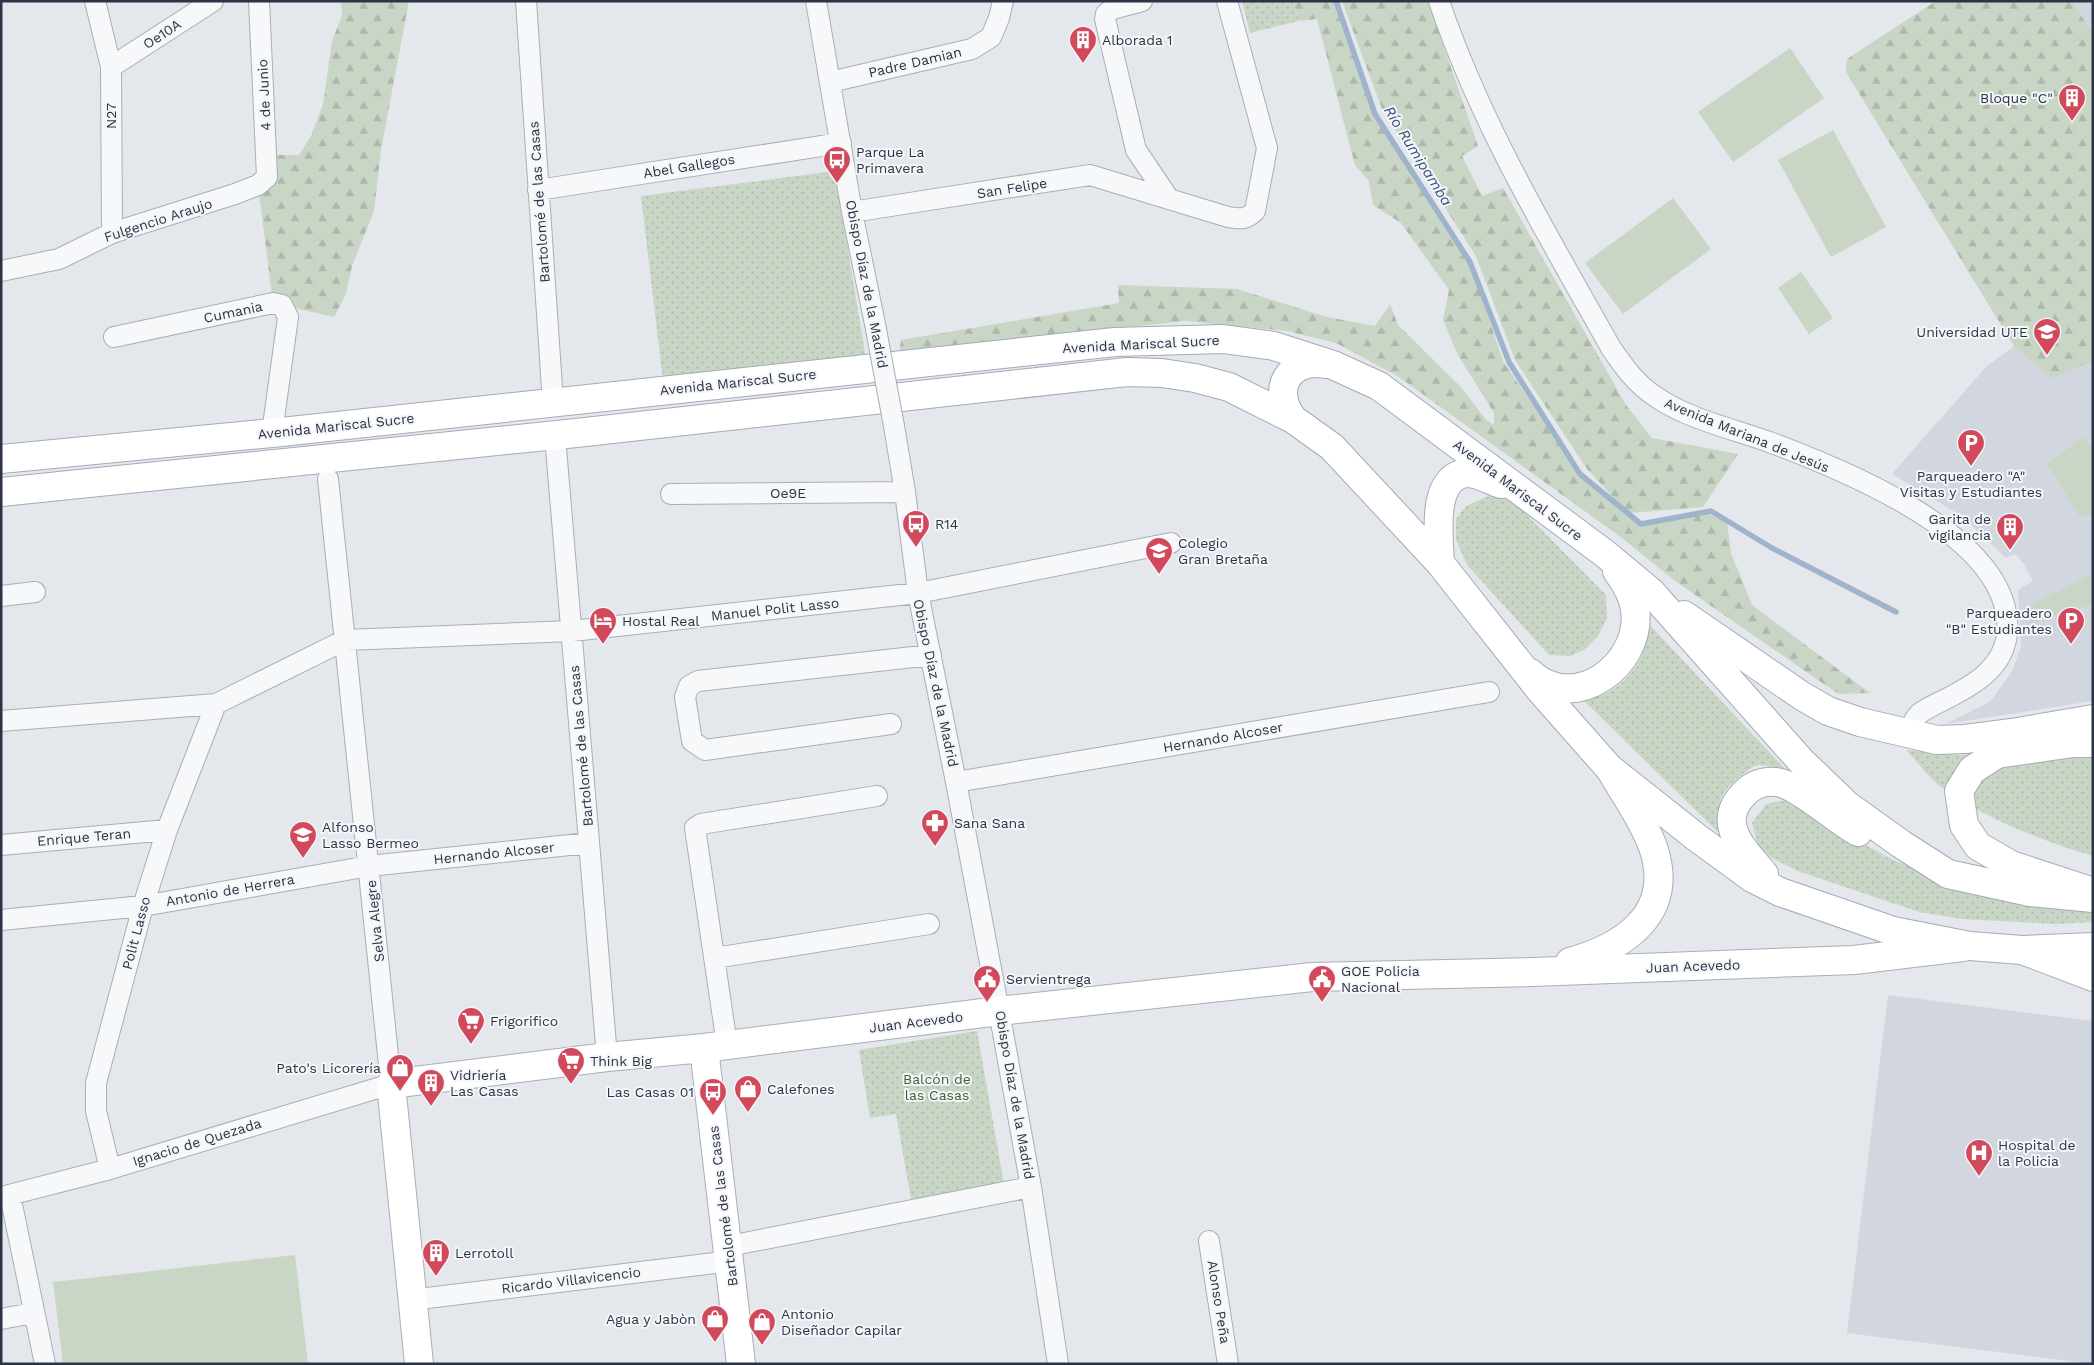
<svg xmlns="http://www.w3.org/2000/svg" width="2094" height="1365" font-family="'Work Sans',sans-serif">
<defs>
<pattern id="forest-firs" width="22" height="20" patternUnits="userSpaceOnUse" patternTransform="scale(1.25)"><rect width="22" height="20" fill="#c9d6c5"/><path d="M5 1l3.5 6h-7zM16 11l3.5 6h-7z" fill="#adb8ab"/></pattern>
<pattern id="park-dots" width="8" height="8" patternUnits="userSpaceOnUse" patternTransform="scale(1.25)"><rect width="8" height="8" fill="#c9d6c5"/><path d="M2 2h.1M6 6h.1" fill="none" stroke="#adb8ab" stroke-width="1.8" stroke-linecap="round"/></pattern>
</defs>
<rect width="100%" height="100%" fill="#e4e7ec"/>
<!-- built -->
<path fill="#d2d6de" d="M1936,1H2093V701L1945,724L1991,701L2012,671L2021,647L2018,590L2033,581L2024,564L2015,554L2006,558L1962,516L1892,474L1986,367L2014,346L1846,72L1847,59Z
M1888,995L2093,1021V1364L1847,1333Z"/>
<!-- green -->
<path fill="#c9d6c5" d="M1790,48L1824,98L1733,162L1698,112Z
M1833,130L1886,227L1831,257L1778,160Z
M1673,198L1711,249L1623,314L1585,263Z
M1801,272L1833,318L1809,334L1778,288Z
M2084,437L2093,450V513L2080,517L2047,463Z
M2093,574V604L2029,624L2026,607Z
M295,1255L308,1364H63L53,1282Z"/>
<!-- forest -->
<path fill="url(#forest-firs)" d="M341,1H409L381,150L374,211L352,266L346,294L334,317L273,303L258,185L267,155H299L311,136L323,104L332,41L342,16Z
M1293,1H1336L1375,114L1470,262L1503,361L1580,474L1624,509L1587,469L1515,360L1476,256L1382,109L1342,1H1428L1478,146L1462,156L1482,196L1503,188L1626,405L1652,438L1738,454L1703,507L1629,513L1642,524L1704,512L1727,521L1731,553L1752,605L1870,693L1839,694L1815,678L1675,581L1622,538L1399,377L1336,343L1287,331L1185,321L899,353L901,340L1119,303L1118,285L1237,289L1327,317L1375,326L1390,304L1398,325L1461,387L1486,420L1494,425V413L1458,355L1443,320L1449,290L1401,223L1373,205L1369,181L1355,165L1317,19L1299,21Z
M1936,1H2071L2093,33V361L2052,378L2014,346L1846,72L1847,59Z"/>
<!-- park -->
<path fill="url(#park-dots)" d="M1242,1H1293L1299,21L1250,33Z
M835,171L866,359L663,380L641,196Z
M1491,495L1514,502L1606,595L1607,618L1598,636L1584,650L1570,656L1549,655L1467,565L1456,540V519L1466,506Z
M1647,622L1789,773C1780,770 1768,765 1759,765C1751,766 1745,773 1739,777C1713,798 1718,810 1725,839L1577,694C1585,695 1593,697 1601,695C1620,690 1640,665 1645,646C1647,639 1647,630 1647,622Z
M2093,738V856C2040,840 1985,819 1940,786C1928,777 1917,761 1906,750L1960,755Z
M1785,800L1891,859L1924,872L2093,908V922L2057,924L1962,919L1919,912L1798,871L1770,857L1758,845L1752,823L1766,804Z
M977,1031L1004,1184L911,1199L896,1114L870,1118L859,1050Z"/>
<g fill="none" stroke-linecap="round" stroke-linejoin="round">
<!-- stream -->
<path stroke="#9fb4cc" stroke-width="5.5" d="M1336,1L1375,114L1470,262L1509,362L1580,474L1641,524L1711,511L1772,548L1896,612"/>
<defs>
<path id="street" d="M95,1L111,67L112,233
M526,1L553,403
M816,1L852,212L875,324
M1142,1L1112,9L1106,14L1105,19L1136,150L1169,199
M1439,1C1481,125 1547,234 1611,348C1624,367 1636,384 1656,397C1690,420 1734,429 1772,443C1844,470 2016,538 2007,634C2003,670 1970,687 1942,701C1934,705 1925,709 1919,714C1913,720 1911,727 1908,734
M111,67L213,1
M830,82L972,49L991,37L999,18L1003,1
M538,190L841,143
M852,212L1090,175L1228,217C1241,219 1246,220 1255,211L1267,148L1227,1
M1,271L59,259L112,233L235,194L258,185L267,177L259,1
M114,337L273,303L282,305L288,317L272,433
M894,426L905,492L918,593L956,782L999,1011L1031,1187L1058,1364
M555,436L607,1057
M671,494L905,492
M1,596L35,592
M1,721L216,704L345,640L572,631L918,593L1171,543
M891,724L705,750L692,741L685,697L689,686L698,681L931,655
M956,782L1489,692
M1,845L167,830
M1,920L143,906L369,866L589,843
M715,958L929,924
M727,1045L695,828L701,824L877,796
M110,1169L96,1111V1083L143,906L167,830L216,704
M10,1195L45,1364
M1,1197L110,1169L391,1084L328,479
M1209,1241L1228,1364
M729,1246L1031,1187
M411,1300L731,1261
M1,1319L33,1313"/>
<path id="secondary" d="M2093,743H2073L1997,754L1972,770L1959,791L1964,825L1978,846L2011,865L2093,892
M2022,950L2093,977
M1570,962C1624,947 1674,914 1654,850C1644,821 1625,795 1610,769
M704,1048L741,1364
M419,1364L391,1084L607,1057L704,1048L999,1011L1312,977L1532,972L1854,960L1963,947"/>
<path id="primary" d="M1293,419C1270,390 1289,357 1326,364
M1,459L272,433L1115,342L1223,339L1274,346L1333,365L1379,386L1604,553L1651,592L1801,761L1848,806L1901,844L1948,874L2030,892L2093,898
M1,492L576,433L1127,372L1162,373L1195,378L1229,387L1293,419L1332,447L1440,563L1541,691L1609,768L1696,837L1752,878L1780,892L1893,931L1970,946L2022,950L2093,947
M1440,563C1439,538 1430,475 1468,473C1477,473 1492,481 1501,484
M1684,615L1802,696L1828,711L1860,722L1937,740L1965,739L2012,733L2093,719
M1530,673C1575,715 1643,664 1635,609C1633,594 1625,582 1617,571
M1764,874C1742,848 1713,821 1748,790C1757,783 1769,780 1781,783C1803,789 1836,820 1858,832"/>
</defs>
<!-- street casing -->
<use href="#street" stroke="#a9aeb7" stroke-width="22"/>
<!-- secondary casing -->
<use href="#secondary" stroke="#a9aeb7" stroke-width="30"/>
<!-- primary casing -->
<use href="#primary" stroke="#a3abb8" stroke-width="30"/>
<!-- street -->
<use href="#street" stroke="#f7f8fa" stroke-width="20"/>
<!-- secondary -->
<use href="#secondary" stroke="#fff" stroke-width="28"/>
<!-- primary -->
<use href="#primary" stroke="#fff" stroke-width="28"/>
<defs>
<path id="street-bridge" d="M875,324L894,426"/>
</defs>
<!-- street-bridge casing -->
<use href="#street-bridge" stroke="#a9aeb7" stroke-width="22" stroke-linecap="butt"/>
<!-- street-bridge -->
<use href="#street-bridge" stroke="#f7f8fa" stroke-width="20"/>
</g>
<!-- icons -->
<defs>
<symbol id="building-pin" viewBox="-11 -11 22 30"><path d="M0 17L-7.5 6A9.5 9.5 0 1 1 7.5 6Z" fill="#d1495b" stroke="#f4f6f9"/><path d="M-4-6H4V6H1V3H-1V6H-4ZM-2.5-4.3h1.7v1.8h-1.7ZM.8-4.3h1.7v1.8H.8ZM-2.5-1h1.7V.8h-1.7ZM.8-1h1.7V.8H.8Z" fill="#fff"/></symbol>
<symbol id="bus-pin" viewBox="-11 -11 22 30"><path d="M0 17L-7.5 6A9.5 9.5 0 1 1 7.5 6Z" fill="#d1495b" stroke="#f4f6f9"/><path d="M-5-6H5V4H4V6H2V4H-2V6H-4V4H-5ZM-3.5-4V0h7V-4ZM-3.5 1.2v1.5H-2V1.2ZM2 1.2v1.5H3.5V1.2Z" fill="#fff"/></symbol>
<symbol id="university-pin" viewBox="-11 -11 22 30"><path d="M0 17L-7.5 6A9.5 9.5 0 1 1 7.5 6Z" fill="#d1495b" stroke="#f4f6f9"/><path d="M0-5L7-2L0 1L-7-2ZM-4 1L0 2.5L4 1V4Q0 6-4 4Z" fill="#fff"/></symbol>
<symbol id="parking-pin" viewBox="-11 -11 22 30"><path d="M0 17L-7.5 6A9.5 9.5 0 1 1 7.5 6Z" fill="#d1495b" stroke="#f4f6f9"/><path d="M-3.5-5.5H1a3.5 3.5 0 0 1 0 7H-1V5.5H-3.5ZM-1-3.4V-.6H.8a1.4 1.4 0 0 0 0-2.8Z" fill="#fff"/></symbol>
<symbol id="school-pin" viewBox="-11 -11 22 30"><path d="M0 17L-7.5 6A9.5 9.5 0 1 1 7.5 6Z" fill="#d1495b" stroke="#f4f6f9"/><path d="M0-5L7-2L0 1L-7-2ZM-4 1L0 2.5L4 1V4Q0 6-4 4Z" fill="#fff"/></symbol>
<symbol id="hotel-pin" viewBox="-11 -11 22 30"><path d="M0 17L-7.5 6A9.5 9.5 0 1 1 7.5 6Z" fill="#d1495b" stroke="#f4f6f9"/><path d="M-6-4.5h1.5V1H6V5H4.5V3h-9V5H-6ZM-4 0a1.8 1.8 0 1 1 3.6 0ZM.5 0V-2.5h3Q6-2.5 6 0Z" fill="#fff"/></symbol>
<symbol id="pharmacy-pin" viewBox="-11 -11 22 30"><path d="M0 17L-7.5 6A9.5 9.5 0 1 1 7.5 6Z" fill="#d1495b" stroke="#f4f6f9"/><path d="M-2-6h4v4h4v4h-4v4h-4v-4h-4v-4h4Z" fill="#fff"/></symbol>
<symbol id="civic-pin" viewBox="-11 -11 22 30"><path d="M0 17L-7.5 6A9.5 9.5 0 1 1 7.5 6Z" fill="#d1495b" stroke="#f4f6f9"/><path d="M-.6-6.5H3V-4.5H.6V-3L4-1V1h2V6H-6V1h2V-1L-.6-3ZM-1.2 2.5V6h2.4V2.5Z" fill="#fff"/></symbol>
<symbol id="supermarket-pin" viewBox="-11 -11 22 30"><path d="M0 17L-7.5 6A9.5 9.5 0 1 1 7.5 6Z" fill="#d1495b" stroke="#f4f6f9"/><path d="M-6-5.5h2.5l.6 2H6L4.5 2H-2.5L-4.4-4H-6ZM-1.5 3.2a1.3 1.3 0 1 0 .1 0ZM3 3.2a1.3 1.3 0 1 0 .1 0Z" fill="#fff"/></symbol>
<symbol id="shop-pin" viewBox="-11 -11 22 30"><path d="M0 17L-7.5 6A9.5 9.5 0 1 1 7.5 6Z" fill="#d1495b" stroke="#f4f6f9"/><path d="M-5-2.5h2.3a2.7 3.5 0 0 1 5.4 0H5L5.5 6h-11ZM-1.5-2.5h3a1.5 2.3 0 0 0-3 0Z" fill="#fff"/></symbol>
<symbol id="hospital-pin" viewBox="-11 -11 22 30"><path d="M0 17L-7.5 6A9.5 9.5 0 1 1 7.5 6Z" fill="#d1495b" stroke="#f4f6f9"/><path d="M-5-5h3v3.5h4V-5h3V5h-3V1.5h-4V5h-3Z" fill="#fff"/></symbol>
</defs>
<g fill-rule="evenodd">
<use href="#building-pin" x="1067" y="24" width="32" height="43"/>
<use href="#building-pin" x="2056" y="82" width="32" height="43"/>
<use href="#bus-pin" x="821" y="144" width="32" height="43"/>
<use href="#university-pin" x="2031" y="316" width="32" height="43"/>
<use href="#parking-pin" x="1955" y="427" width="32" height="43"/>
<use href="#bus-pin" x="900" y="508" width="32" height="43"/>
<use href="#building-pin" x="1994" y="511" width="32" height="43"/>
<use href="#school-pin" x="1143" y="535" width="32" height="43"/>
<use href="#hotel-pin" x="587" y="605" width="32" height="43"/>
<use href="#parking-pin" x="2055" y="605" width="32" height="43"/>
<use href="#pharmacy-pin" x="919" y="807" width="32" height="43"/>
<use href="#school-pin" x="287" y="819" width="32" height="43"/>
<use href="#civic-pin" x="971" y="963" width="32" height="43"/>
<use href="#civic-pin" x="1306" y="963" width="32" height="43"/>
<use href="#supermarket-pin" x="455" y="1005" width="32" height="43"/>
<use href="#supermarket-pin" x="555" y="1045" width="32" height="43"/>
<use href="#shop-pin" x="384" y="1052" width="32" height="43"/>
<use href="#building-pin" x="415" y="1067" width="32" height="43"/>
<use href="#shop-pin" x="732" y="1073" width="32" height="43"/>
<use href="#bus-pin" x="697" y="1076" width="32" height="43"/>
<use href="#hospital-pin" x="1963" y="1137" width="32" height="43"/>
<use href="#building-pin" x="420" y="1237" width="32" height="43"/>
<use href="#shop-pin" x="699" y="1303" width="32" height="43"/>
<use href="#shop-pin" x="746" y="1306" width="32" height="43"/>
</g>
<g text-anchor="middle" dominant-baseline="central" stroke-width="4" stroke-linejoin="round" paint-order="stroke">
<!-- street labels -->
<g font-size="14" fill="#2b3445" stroke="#f4f6f9">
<text transform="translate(162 34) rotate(-33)">Oe10A</text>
<text transform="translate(915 62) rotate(-13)">Padre Damian</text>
<text transform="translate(264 95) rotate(-93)">4 de Junio</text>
<text transform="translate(111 116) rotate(-90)">N27</text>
<text transform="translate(689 166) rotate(-9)">Abel Gallegos</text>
<text transform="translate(1012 188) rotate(-9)">San Felipe</text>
<text transform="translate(539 202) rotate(-94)">Bartolomé de las Casas</text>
<text transform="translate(158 220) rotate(-18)">Fulgencio Araujo</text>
<text transform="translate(867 284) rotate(79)">Obispo Díaz de la Madrid</text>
<text transform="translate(233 312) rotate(-12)">Cumania</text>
<text transform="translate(1141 344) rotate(-3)">Avenida Mariscal Sucre</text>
<text transform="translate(738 382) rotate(-6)">Avenida Mariscal Sucre</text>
<text transform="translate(336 426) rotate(-6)">Avenida Mariscal Sucre</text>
<text transform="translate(1747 435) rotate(22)">Avenida Mariana de Jesús</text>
<text transform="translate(1518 490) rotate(37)">Avenida Mariscal Sucre</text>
<text x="788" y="493">Oe9E</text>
<text transform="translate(775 609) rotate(-6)">Manuel Polit Lasso</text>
<text transform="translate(936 683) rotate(78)">Obispo Díaz de la Madrid</text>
<text transform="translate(1223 737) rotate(-10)">Hernando Alcoser</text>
<text transform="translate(581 746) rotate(-95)">Bartolomé de las Casas</text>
<text transform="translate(84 837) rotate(-5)">Enrique Teran</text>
<text transform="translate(494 853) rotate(-6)">Hernando Alcoser</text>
<text transform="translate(230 890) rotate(-10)">Antonio de Herrera</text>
<text transform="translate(375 921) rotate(-96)">Selva Alegre</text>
<text transform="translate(136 933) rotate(-75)">Polit Lasso</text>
<text transform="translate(1693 966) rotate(-2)">Juan Acevedo</text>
<text transform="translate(916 1022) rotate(-7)">Juan Acevedo</text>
<text transform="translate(1015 1095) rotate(80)">Obispo Díaz de la Madrid</text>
<text transform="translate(197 1142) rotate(-17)">Ignacio de Quezada</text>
<text transform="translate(723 1206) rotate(-97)">Bartolomé de las Casas</text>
<text transform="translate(571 1280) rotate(-7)">Ricardo Villavicencio</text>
<text transform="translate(1219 1302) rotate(81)">Alonso Peña</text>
</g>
<!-- poi labels -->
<g font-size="14" fill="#2b3445" stroke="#f4f6f9" text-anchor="start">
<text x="1102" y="40">Alborada 1</text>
<text x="2053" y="98" text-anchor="end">Bloque "C"</text>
<text x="856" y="152">Parque La<tspan x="856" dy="16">Primavera</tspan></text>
<text x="2028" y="332" text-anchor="end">Universidad UTE</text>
<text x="1971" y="476" text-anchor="middle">Parqueadero "A"<tspan x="1971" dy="16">Visitas y Estudiantes</tspan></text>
<text x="1991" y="519" text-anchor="end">Garita de<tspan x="1991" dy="16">vigilancia</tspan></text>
<text x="935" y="524">R14</text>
<text x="1178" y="543">Colegio<tspan x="1178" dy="16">Gran Bretaña</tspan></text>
<text x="2052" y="613" text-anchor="end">Parqueadero<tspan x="2052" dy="16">"B" Estudiantes</tspan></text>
<text x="622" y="621">Hostal Real</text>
<text x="954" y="823">Sana Sana</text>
<text x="322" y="827">Alfonso<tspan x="322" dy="16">Lasso Bermeo</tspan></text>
<text x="1341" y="971">GOE Policia<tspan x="1341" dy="16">Nacional</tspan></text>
<text x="1006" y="979">Servientrega</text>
<text x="490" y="1021">Frigorifico</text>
<text x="590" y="1061">Think Big</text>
<text x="381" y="1068" text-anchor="end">Pato's Licorería</text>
<text x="450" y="1075">Vidriería<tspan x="450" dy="16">Las Casas</tspan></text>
<text x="767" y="1089">Calefones</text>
<text x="694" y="1092" text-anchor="end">Las Casas 01</text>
<text x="1998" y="1145">Hospital de<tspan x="1998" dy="16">la Policia</tspan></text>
<text x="455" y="1253">Lerrotoll</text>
<text x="781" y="1314">Antonio<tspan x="781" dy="16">Diseñador Capilar</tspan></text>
<text x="696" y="1319" text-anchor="end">Agua y Jabòn</text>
</g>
<!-- park labels -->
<g font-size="14" fill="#3f6138" stroke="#f4f6f9">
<text x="937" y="1079">Balcón de<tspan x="937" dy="16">las Casas</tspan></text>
</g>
<!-- water labels -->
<g font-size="15" font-style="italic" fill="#34527a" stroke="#f4f6f9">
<text transform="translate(1418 156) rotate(58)">Río Rumipamba</text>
</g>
</g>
<!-- border -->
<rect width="2094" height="1365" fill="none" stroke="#2b3445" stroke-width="5"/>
</svg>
